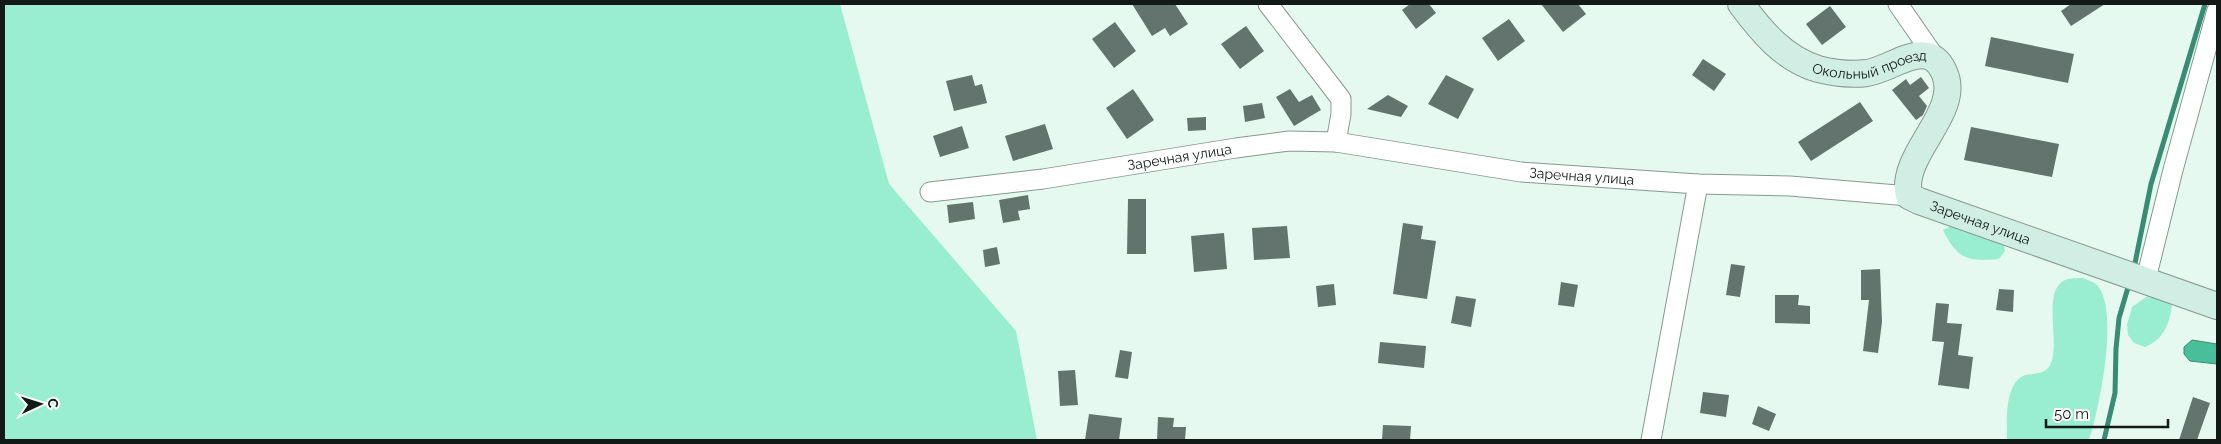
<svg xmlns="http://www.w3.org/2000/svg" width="2221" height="444" font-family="Raleway,sans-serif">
<rect width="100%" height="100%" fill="#e5f9f1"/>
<!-- green -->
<path fill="#99eed1" d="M4,4H840L889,184L1016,331L1037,440H4Z
M1953,225L2004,244L2005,251L1999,259C1968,262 1957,259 1943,230Z
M2083,278C2087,280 2094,282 2097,285C2120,310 2099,410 2089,440H2007C2007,423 2004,385 2023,376C2031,373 2042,375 2048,368C2064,350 2038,287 2068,279C2072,278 2078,278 2083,278Z
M2146,297L2164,298L2172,305C2169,325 2164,339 2145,347L2134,343L2128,335L2127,325L2132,307Z"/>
<!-- water -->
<path fill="#48be9b" stroke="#388c73" d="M2192,340L2217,344V364L2190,361L2184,354V347Z"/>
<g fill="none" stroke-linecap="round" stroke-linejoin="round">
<!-- stream -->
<path stroke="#388c73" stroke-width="5" d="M2134,268L2151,184L2205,4
M2104,440L2115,393L2116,349L2119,318L2129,284"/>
</g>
<!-- building -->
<path fill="#62746d" d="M1132,4H1175L1188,24L1170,36L1165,28L1152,36Z
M1410,4H1429L1436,13L1416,29L1402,10Z
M1541,4H1578L1586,14L1563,32Z
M2071,4H2105L2071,26L2061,11Z
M1830,6L1846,27L1822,45L1806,24Z
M1509,19L1525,41L1498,61L1482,38Z
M1115,22L1136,51L1114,68L1092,39Z
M1246,26L1264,51L1240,69L1221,44Z
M1991,37L2074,54L2068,83L1985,66Z
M1703,59L1726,74L1714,91L1692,75Z
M972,75L975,86L982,84L987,103L954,111L946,81Z
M1446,75L1474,89L1458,119L1428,104Z
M1921,77L1929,88L1919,96L1927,106L1923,115L1916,120L1892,90L1906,79L1910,85Z
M1133,89L1154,120L1127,139L1106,108Z
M1290,89L1299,102L1312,95L1321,110L1294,126L1276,97Z
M1388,95L1408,106L1401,117L1367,109Z
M1860,102L1873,121L1811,161L1798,142Z
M1262,103L1265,118L1245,122L1243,106Z
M1206,117V130L1188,131L1187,118Z
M1045,124L1053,149L1013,161L1005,136Z
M962,126L969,148L940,157L933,136Z
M1971,127L2059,144L2052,177L1964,160Z
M1028,195L1030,209L1018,211L1020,220L1003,223L999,200Z
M1128,199H1146V254H1127Z
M973,202L975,219L949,223L947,205Z
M1403,223L1423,226L1421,239L1436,241L1427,299L1393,294Z
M1287,226L1290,258L1254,260L1252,228Z
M1224,233L1227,269L1194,272L1191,236Z
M997,247L1000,264L985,267L983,250Z
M1731,264L1745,266L1740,297L1726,295Z
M1880,269L1882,322L1878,353L1863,351L1869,300H1861V270Z
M1561,282L1578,285L1574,307L1558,305Z
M1334,284L1336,305L1318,307L1316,286Z
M1999,289L2014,290L2013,312L1996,310Z
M1775,295H1799L1798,305L1810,306V324L1775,323Z
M1456,296L1476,299L1471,327L1451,323Z
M1936,303L1949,304L1947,323L1962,324L1958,355L1973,357L1969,389L1938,385L1944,342L1932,341Z
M1380,342L1426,346L1424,368L1378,363Z
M1120,350L1132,352L1128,379L1115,377Z
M1075,370L1078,405L1060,406L1058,371Z
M1703,392L1729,395L1726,417L1700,413Z
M2193,397L2210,403L2197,440H2179Z
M1758,406L1776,414L1769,431L1752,424Z
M1089,414L1122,418L1119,440H1085Z
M1158,417L1174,418L1173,427H1186L1185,440H1157Z
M1383,425L1411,426L1410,440H1382Z"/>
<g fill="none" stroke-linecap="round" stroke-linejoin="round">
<defs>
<g id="street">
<path d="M1268,4L1341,99V114L1336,142"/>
<path d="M1898,4L1936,59"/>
<path id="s1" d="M930,192L1043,179L1236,148L1289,141L1336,142L1521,172L1698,184L1790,186L1909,196"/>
<path d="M2146,279L2173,170L2217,10"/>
<path d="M1651,440L1698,184"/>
</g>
<g id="secondary">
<path id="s2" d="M1741,4C1761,31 1784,59 1818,69C1834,73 1851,75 1867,73C1893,69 1928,36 1944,72C1963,112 1899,154 1909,196L1919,201L2217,306"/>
</g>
</defs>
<!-- street casing -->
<use href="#street" stroke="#869992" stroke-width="21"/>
<!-- secondary casing -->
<use href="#secondary" stroke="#869992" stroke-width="28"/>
<!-- street -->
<use href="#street" stroke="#fff" stroke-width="19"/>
<!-- secondary -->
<use href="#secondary" stroke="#d0eee4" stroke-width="26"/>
</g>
<g text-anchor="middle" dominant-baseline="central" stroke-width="5" stroke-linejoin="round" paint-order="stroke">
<!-- street labels -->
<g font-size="14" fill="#121917" stroke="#fff">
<text stroke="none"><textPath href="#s2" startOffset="156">Окольный проезд</textPath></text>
<text stroke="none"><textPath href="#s1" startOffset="252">Заречная улица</textPath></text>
<text stroke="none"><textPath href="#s1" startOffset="658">Заречная улица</textPath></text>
<text stroke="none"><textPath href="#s2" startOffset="449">Заречная улица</textPath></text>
</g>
</g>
<!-- border -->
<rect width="2221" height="444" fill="none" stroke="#121917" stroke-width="10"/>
<!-- north arrow -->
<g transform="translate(40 404) rotate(86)" stroke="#ffffff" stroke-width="4" paint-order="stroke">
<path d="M0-4L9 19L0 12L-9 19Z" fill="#121917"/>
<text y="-8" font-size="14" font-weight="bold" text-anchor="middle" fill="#121917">С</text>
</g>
<!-- scale -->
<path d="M2046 419v8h122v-8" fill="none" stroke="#121917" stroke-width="2.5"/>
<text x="2054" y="419" font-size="15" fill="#121917" stroke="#ffffff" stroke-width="4" paint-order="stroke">50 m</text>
</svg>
